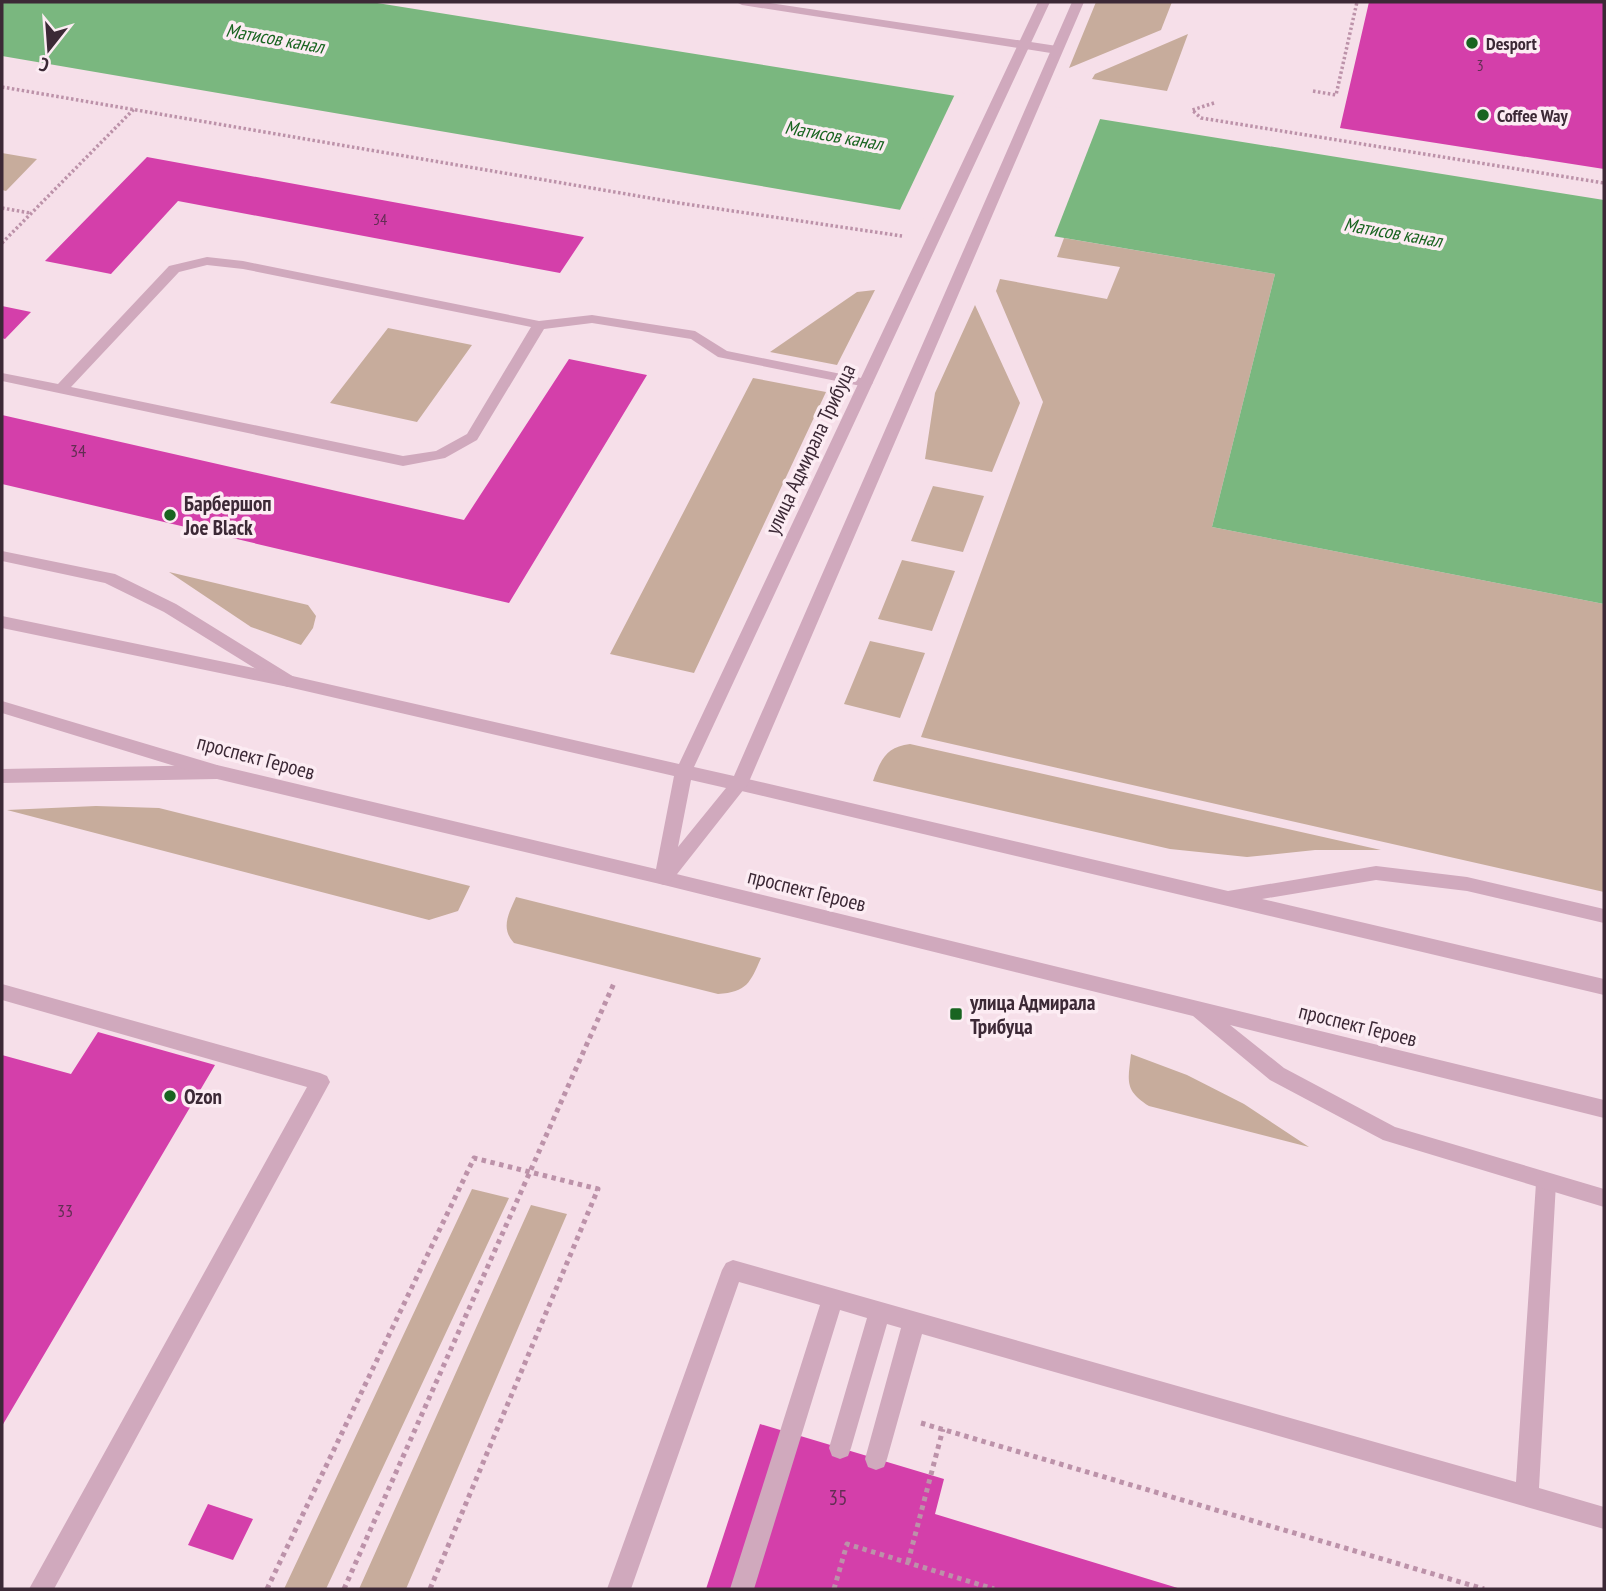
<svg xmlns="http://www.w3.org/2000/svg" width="1606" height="1591" font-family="'PT Sans Narrow',sans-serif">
<rect width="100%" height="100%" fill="#f6dfe9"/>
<!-- green -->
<path fill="#c7ac9c" d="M1096,2H1172L1161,30L1069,68Z
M1188,34L1167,91L1092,79L1095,74Z
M2,153L37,159L6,191L2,190Z
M1064,238L1275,274L1212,527L1604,604V892L921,737L1043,402L996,291L1000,279L1107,299L1120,267L1057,257Z
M875,290L837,365L770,352L857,292Z
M975,305L1020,403L992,472L925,459L935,393Z
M388,328L472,345L417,422L330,403Z
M753,378L826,392L694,673L610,654Z
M933,486L984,496L963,552L911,541Z
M902,560L955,571L932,631L878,619Z
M169,572L308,605L316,616L313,628L301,645L251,627Z
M870,641L925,653L900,718L844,704Z
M910,744L1381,850H1315L1247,857L1170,849L873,781C881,759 886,747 910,744Z
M96,806L159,808L470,886L458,911L429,920L7,810Z
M516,897L761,958C750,983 747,992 718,994L514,943C500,928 509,913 516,897Z
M1131,1054L1187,1075L1244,1104L1309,1147L1149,1106C1124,1090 1128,1081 1131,1054Z
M472,1189L509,1198L326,1589H284Z
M531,1205L567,1214L406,1589H359Z"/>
<!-- water -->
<path fill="#7ab77f" d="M2,2H371L1604,200V604L1212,527L1275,274L2,56Z"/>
<!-- pier -->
<path fill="#f6dfe9" d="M956,92L1102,114L1053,240L898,214Z"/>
<!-- building -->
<path fill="#d43faa" d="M1369,2H1604V169L1340,128Z
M147,157L584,237L560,273L178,201L111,274L45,261Z
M2,306L31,312L5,339L2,338Z
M569,359L647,375L509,603L2,484V415L464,520Z
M98,1032L215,1065L2,1426V1055L71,1074Z
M760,1424L944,1479L935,1514L1181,1589H706Z
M208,1504L253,1519L233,1560L188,1545Z"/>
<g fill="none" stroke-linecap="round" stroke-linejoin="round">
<!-- path-far1 -->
<path stroke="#bc92a9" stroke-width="3.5" stroke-dasharray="2.5 2.5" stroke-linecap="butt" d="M2,87L679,203L902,236
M1313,91L1336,95L1357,2
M1214,103L1192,110L1201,118L1604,183
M2,208L30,213
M2,243L134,109"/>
<!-- path -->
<path stroke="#bc92a9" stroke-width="5" stroke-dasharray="4.5 4.5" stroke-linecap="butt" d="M921,1423L1484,1589
M908,1562L943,1429
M267,1589L474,1158L598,1189L430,1589
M344,1589L615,981
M834,1589L847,1544L994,1589"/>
<!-- service -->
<path fill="#d0a9bd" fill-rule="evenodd" d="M207,257L243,261L539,321L592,315L695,331L727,351L866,379L873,383L866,387L718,357L691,339L592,323L544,329L477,440L445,458L403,466L2,381V373L58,384L169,266ZM207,265L243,269L531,327L467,434L436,451L403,456L71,387L179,272Z
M2,984L320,1073L327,1076L330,1082L54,1589H29L307,1087L2,1000Z
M1546,1174L1553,1176L1556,1183L1539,1488L1604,1507V1529L922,1334L887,1459L884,1467L876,1470L868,1467L865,1459L901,1328L887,1324L851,1448L848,1456L840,1459L832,1456L829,1448L867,1318L840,1310L754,1589H730L820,1305L739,1282L631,1589H607L722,1270L726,1263L733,1260L1516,1482L1536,1183L1539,1176Z"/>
<!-- minor -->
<path fill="#d0a9bd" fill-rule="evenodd" d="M736,2H763L1057,46L1063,50L1057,54L742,5Z
M2,551L115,574L176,604L294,677L296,681L288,687L282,685L164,612L105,583L2,561Z
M217,765L226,772L217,779L2,783V769Z
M739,777L1228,891L1376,866L1467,877L1604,909V923L1467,891L1376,880L1262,899L1604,979V995L733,789L730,784L733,779Z
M664,871L1604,1100V1118L1230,1025L1284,1068L1395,1127L1604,1189V1207L1383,1140L1270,1080L1193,1016L664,885L658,883L655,878L658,873Z"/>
<!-- tertiary -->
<path fill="#d0a9bd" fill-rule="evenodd" d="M1038,2H1050L694,767L734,776L1072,2H1084L748,784L670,883L664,885L217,779L2,713V701L217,765L656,869L674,776L288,687L2,628V616L288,675L679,764ZM691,780L726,788L678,847Z"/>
</g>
<!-- markers -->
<g fill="#196420" stroke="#fcecf3" stroke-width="2.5">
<circle cx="1472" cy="43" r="7"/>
<circle cx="1483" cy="115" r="7"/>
<circle cx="170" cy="515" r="7"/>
<rect x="949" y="1007" width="14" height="14" rx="3.5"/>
<circle cx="170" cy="1096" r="7"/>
</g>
<g text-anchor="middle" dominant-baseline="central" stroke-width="7" stroke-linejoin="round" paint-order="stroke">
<!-- far-number labels -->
<g font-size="16" fill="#622e53">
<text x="1480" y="65">3</text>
<text x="380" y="219">34</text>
</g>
<!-- far-poi labels -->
<g font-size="18" font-weight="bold" fill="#3c2936" stroke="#fcecf3" text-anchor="start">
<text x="1486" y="43">Desport</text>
<text x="1497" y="115">Coffee Way</text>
</g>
<!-- number labels -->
<g font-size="18" fill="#622e53">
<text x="78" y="450">34</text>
<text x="65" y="1210">33</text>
</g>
<!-- far-water labels -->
<g font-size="19" font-style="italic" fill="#196420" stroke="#fcecf3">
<text transform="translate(275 38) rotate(10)">Матисов канал</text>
<text transform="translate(834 135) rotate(10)">Матисов канал</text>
<text transform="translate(1393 232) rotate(10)">Матисов канал</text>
</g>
<!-- street labels -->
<g font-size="21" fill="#3c2936" stroke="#fcecf3">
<text transform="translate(810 449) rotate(-65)">улица Адмирала Трибуца</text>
<text transform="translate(256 757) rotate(15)">проспект Героев</text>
<text transform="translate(807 890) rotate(14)">проспект Героев</text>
<text transform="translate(1358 1025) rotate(14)">проспект Героев</text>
</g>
<!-- poi labels -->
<g font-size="21" font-weight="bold" fill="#3c2936" stroke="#fcecf3" text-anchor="start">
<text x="184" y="503">Барбершоп<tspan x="184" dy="24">Joe Black</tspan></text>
<text x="970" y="1002">улица Адмирала<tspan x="970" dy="24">Трибуца</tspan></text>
<text x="184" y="1096">Ozon</text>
</g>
<!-- near-number labels -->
<g font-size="21" fill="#622e53">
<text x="838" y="1497">35</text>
</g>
</g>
<!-- border -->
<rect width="1606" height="1591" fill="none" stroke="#3c2936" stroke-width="7"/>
<!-- north arrow -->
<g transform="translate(49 49) rotate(197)" stroke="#fcecf3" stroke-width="5" paint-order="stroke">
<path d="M0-5L12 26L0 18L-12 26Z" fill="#3c2936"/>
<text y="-10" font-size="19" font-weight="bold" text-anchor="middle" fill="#3c2936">С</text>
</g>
</svg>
